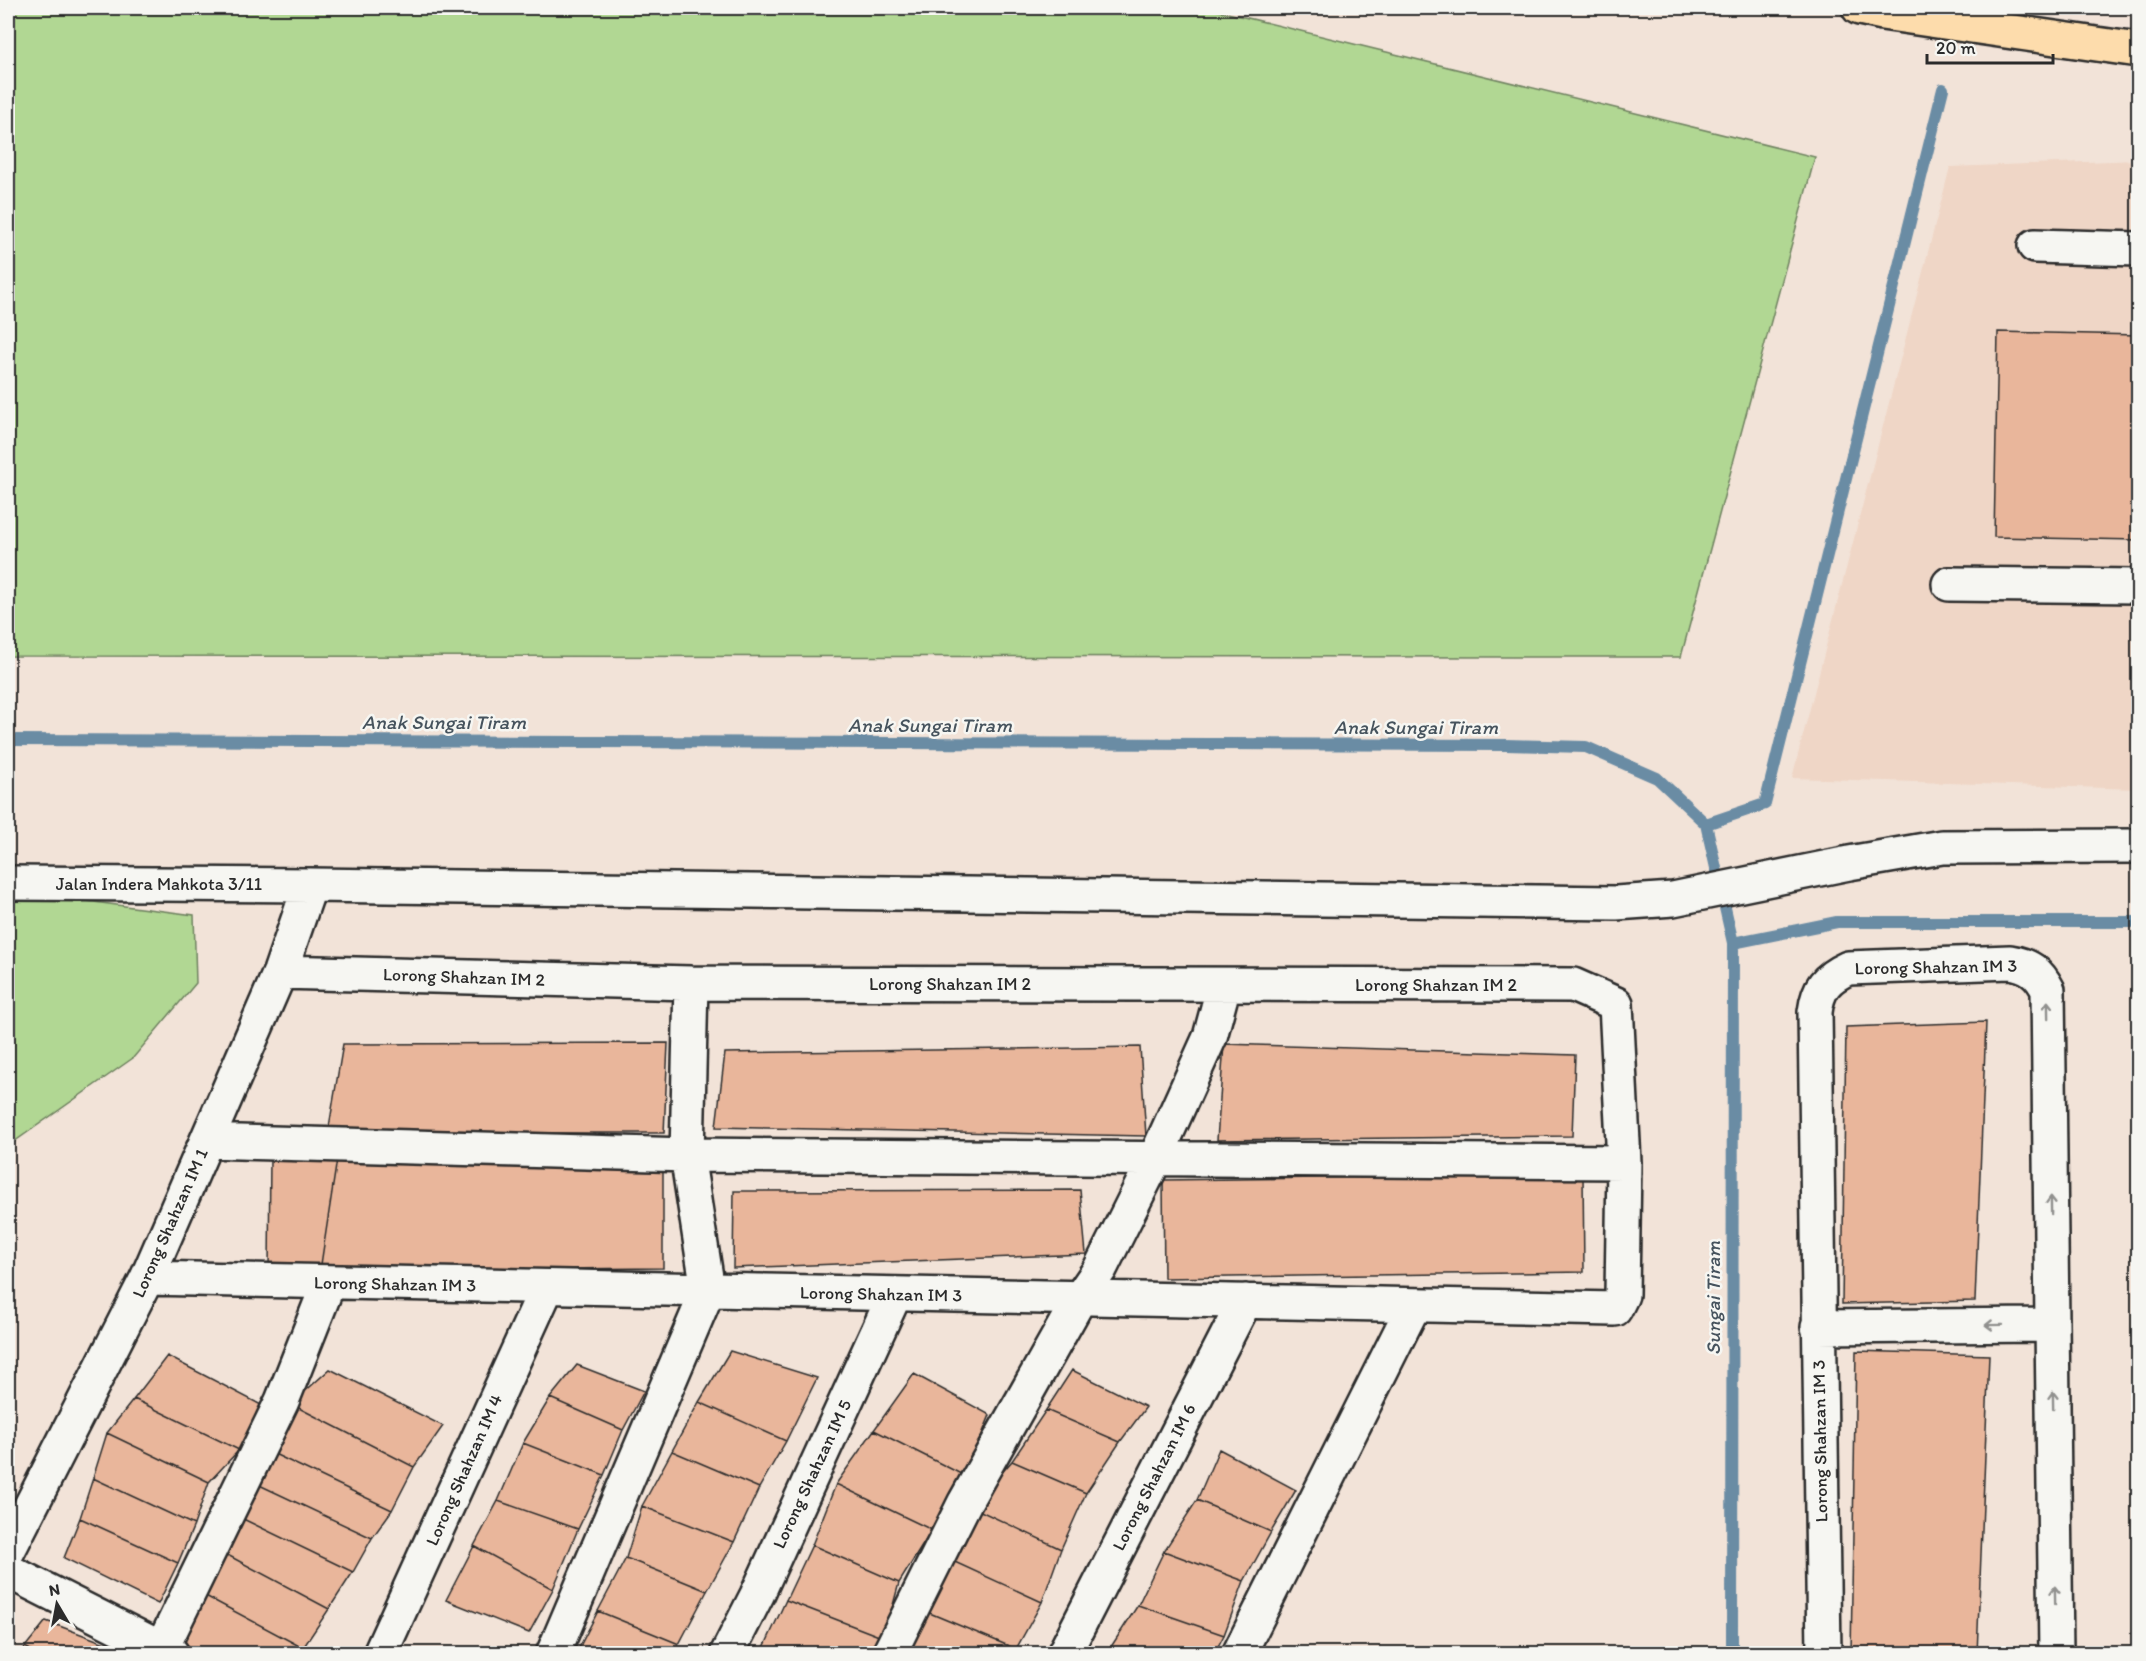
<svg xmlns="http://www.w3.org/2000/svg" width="2146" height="1661" font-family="Itim,sans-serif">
<rect width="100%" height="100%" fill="#f2e3d8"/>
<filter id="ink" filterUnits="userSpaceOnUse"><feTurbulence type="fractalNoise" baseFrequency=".0167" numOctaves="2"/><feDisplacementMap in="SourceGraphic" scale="12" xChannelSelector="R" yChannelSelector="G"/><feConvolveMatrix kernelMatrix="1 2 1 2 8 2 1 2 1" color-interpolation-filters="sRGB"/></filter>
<g filter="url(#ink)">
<!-- built -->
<path fill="#efd6c6" d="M2138,160V789L1792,778L1950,167Z"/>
<!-- green -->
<path fill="#b1d793" stroke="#6e815f" stroke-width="1.5" d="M8,8H1207L1815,157L1681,657L8,656Z
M8,891L194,915L196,983L133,1058L8,1146Z"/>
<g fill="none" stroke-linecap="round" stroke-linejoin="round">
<!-- stream -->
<path stroke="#6b8ca4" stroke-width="12" d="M8,740L1506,745L1586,747L1657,778L1706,824L1733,943L1732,1654
M1706,824L1765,804L1943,89
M1733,943L1837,922H2138"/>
</g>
<!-- building -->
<path fill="#e9b69b" stroke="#2b2b2b" stroke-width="1.5" d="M1998,332L2138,335V540L1994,537Z
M1986,1022L1975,1301L1842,1304L1846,1027Z
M668,1043L664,1133H328L343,1044Z
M1224,1044L1575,1055L1572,1136L1217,1140Z
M1140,1047L1146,1136L716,1127L725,1053Z
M270,1157L337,1159L320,1271L269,1270Z
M337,1159L663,1168V1268L320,1271Z
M1583,1175L1584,1272L1164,1278L1163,1180Z
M1080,1190L1086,1254L733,1268L734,1191Z
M730,1351L817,1378L786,1441L699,1402Z
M1856,1351L1989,1355L1977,1654H1851Z
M167,1356L267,1408L239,1450L134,1399Z
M577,1365L644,1391L623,1430L550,1398Z
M330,1369L443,1426L414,1467L291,1404Z
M1072,1370L1146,1407L1120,1442L1046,1410Z
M914,1374L990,1415L965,1476L874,1430Z
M550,1398L623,1430L604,1475L523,1443Z
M134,1399L239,1450L209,1482L107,1433Z
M699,1402L786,1441L759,1488L672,1451Z
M291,1404L414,1467L392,1510L268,1451Z
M1046,1410L1120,1442L1086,1493L1012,1461Z
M874,1430L965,1476L932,1530L836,1484Z
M107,1433L209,1482L194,1525L93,1478Z
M523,1443L604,1475L578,1529L498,1501Z
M1219,1449L1296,1490L1271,1532L1197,1500Z
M268,1451L392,1510L372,1538L253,1482Z
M672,1451L759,1488L734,1542L642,1506Z
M1012,1461L1086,1493L1061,1549L972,1507Z
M93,1478L194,1525L178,1563L80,1518Z
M253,1482L372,1538L353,1572L237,1516Z
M836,1484L932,1530L899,1583L812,1545Z
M1197,1500L1271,1532L1244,1581L1164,1551Z
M498,1501L578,1529L553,1589L474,1546Z
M642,1506L734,1542L707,1591L626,1558Z
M972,1507L1061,1549L1042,1602L946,1558Z
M237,1516L353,1572L329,1609L220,1551Z
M80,1518L178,1563L158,1604L64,1558Z
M812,1545L899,1583L884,1638L786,1600Z
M474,1546L553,1589L529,1633L446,1600Z
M220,1551L329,1609L303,1648L200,1593Z
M1164,1551L1244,1581L1224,1635L1138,1605Z
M626,1558L707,1591L679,1644L598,1611Z
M946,1558L1042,1602L1016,1649L920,1609Z
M200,1593L303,1648L299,1654H181L173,1650Z
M786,1600L884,1638L875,1654H761Z
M1138,1605L1224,1635L1214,1654L1107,1653Z
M920,1609L1016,1649L1014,1654H898Z
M598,1611L679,1644L674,1654H581L577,1652Z
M46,1621L134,1654H38L25,1647Z
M25,1647L38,1654H21Z"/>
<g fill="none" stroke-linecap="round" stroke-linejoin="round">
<defs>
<path id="minor" d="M2035,246L2138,249
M1949,584L2138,586
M8,883L310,885L1616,903L1673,899L1849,863L1942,847L2138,846
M207,1141L687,1155L1624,1162
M147,1278L1615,1309L1622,1295L1624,1162L1616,1004L1573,985L691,983L280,972
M1818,1327L2052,1325
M8,1551L147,1278L280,972L310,885
M8,1571L172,1654
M159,1654L282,1401L329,1282
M380,1654L547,1287
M553,1654L708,1290L687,1155L691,983
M727,1654L757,1595L895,1294
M889,1654L965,1502L1080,1298L1100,1269L1155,1159L1210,1037L1224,985
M1064,1654L1245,1301
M1239,1654L1414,1305
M1824,1654L1815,1012C1818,988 1826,978 1848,968L2010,962C2029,965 2039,972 2048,990L2056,1654"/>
<path id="major" d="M1859,8L1882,13L2138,50"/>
</defs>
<!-- minor casing -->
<use href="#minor" stroke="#2b2b2b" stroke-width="38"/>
<!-- major casing -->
<use href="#major" stroke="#2b2b2b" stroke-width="38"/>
<!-- minor -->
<use href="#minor" stroke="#f6f6f2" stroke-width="33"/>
<!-- major -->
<use href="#major" stroke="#fddcac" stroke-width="33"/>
</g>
<!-- one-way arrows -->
<defs><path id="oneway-shaft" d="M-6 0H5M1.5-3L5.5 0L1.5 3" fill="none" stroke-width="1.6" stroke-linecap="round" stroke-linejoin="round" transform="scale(1.5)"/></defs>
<g stroke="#90908e">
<use href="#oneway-shaft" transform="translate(2048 1010) rotate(-91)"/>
<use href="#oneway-shaft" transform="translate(2051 1205) rotate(-91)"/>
<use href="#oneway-shaft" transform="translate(1994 1325) rotate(179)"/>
<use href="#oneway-shaft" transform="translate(2053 1400) rotate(-91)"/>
<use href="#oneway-shaft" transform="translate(2055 1595) rotate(-91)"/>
</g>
</g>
<g text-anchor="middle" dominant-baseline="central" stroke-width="5" stroke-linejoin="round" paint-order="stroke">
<!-- street labels -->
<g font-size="18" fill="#2b2b2b" stroke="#f6f6f2">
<text x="159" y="884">Jalan Indera Mahkota 3/11</text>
<text transform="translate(1936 967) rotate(-1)">Lorong Shahzan IM 3</text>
<text transform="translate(464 977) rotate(2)">Lorong Shahzan IM 2</text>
<text x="950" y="984">Lorong Shahzan IM 2</text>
<text x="1436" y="985">Lorong Shahzan IM 2</text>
<text transform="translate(170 1223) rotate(-66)">Lorong Shahzan IM 1</text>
<text transform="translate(395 1284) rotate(1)">Lorong Shahzan IM 3</text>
<text transform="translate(881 1294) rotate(1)">Lorong Shahzan IM 3</text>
<text transform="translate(1820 1441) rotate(-91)">Lorong Shahzan IM 3</text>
<text transform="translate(464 1470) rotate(-66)">Lorong Shahzan IM 4</text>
<text transform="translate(812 1474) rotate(-65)">Lorong Shahzan IM 5</text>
<text transform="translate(1154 1477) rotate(-63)">Lorong Shahzan IM 6</text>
</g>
<!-- water labels -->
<g font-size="20" font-style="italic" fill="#46535d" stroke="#f6f6f2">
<text x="444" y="722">Anak Sungai Tiram</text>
<text x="930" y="725">Anak Sungai Tiram</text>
<text x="1416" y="727">Anak Sungai Tiram</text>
<text transform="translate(1713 1298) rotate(-90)">Sungai Tiram</text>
</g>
</g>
<!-- margin -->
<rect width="2146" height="1661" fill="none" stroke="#f6f6f2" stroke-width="30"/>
<rect x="15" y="15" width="2116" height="1631" fill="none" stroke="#2b2b2b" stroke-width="2" filter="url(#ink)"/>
<!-- north arrow -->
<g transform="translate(57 1604) rotate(350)" stroke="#f6f6f2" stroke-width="4.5" paint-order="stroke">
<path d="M0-4.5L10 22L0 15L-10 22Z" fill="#2b2b2b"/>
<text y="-9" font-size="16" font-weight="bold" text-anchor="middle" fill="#2b2b2b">N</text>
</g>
<!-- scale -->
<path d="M1927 54v9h126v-9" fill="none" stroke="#2b2b2b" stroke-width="3"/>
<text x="1936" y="54" font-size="18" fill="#2b2b2b" stroke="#f6f6f2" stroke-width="4.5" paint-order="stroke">20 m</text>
</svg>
